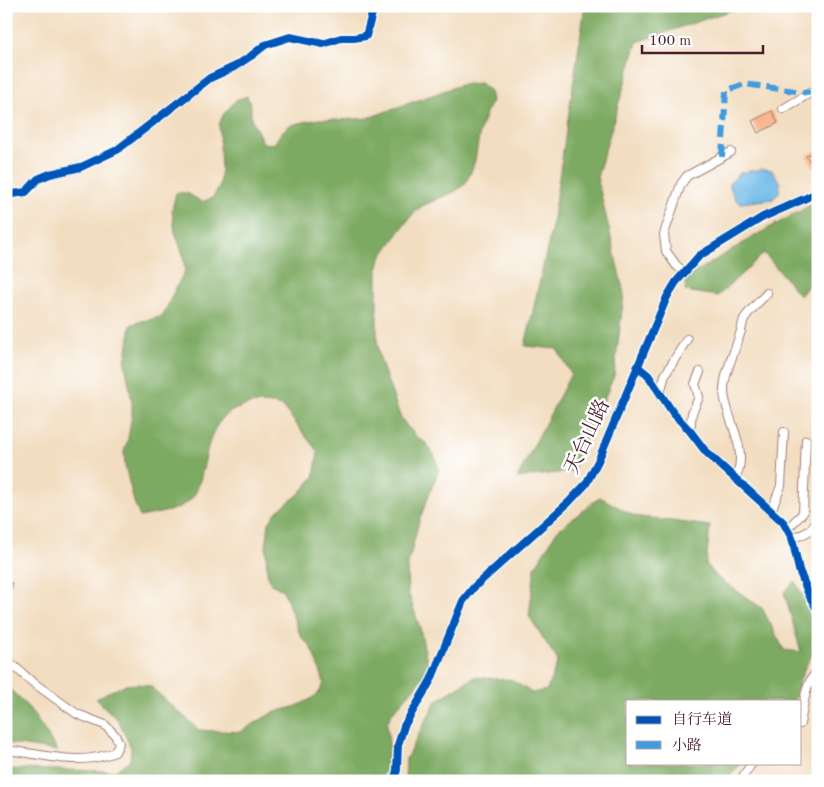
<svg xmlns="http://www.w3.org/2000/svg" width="824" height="787" font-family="'Old Standard TT','Noto Serif SC',serif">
<rect width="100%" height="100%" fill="#fff"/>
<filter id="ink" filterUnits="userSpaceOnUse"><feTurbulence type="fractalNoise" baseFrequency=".02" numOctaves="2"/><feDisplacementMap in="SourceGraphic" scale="10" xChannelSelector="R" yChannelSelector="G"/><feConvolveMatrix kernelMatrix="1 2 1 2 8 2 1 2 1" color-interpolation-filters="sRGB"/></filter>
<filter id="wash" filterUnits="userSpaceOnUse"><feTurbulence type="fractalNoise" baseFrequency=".0096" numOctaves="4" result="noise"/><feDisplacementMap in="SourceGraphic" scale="20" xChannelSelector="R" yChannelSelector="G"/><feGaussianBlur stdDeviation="1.12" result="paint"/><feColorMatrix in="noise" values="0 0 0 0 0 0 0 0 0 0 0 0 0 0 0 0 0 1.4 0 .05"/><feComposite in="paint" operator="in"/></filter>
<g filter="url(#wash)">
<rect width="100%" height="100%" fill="#f2ddc0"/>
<!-- forest -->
<path fill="#7daa62" stroke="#646446" d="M585,6H744L637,42L597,177L624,294L614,376L573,471L517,478L571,374L557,349L525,346L551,231Z
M480,83L490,91L492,101L487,110L480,131L475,160L471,172L465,184L456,191L422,206L411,216L384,253L379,262L377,272V338L379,355L384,371L400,416L406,425L418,438L426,443L434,455L439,469L419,521L407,569L408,592L420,628L429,670L422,679L391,714L387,724L389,745L388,779L387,781H6V777L11,769L115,771L130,760L131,748L118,720L96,699L106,693L126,685L138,684L150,686L199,730L240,732L272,713L297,706L311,699L319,693L324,683L321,673L310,646L301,637L283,590L271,584L267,573L266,548L269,523L277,511L298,495L314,477L318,452L282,406C262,402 254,401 234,410C207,424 208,455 200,480C198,488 196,494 190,500C178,512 156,513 140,517L134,502L125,466L124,452L128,439L132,414V402L125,363L131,325C141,320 152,320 163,316L175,289L185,271L183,255L175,232L172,210L176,193H187L202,202L212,198L219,188L221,171L219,125L223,115L236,100L247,96L251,106V118L263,143L274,144L281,133L288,126L299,123L319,119L340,120L368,118L460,85Z
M818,201V273L800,296L764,253L718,296L685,291L686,278L751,238Z
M600,497L634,516L710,526L706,564L718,578L762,608L784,650L801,652L784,592L795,581L818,625V651C805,658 798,687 794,701H628V763H741L726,781H405L406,759L436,701L474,677L512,680L532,693L547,690L558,661L529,616L535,567L557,531Z
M6,685L29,708L58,751L6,743Z"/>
<!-- water -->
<path fill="#6fbbe9" stroke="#5c6d8a" d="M762,169L772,170L780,183L779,192L773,199L740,203L735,199L729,184L740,173Z"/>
<g id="blocks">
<!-- building -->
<path fill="#f7ae81" d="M772,111L778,123L758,133L752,121Z
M818,149V173L806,156Z"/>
</g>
</g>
<g filter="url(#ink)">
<use href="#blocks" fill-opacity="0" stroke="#9e7e76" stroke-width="1"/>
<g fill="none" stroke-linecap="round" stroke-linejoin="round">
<defs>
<path id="minor" d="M783,109L810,93L818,91
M6,195L26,192L38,179L50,174L81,167L117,150L210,78L234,67L251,56L265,45L290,37L323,44L341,38H354L366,36L374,6
M685,273L676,265L666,251L664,234L681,184L687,176L731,152
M637,366L648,375L673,413L690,431L706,452L783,522L792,538L799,570L809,595L818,611
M660,393L665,375L687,339
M818,415V439
M690,431L692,413L699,397L695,384L700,372
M735,479C750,450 727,422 724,393C723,376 735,351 740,334C742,329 742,324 744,319C748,312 761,300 767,293
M771,511L781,486L784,432
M787,529L803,513L806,440
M792,538C805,534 812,532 818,518
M6,586H8
M6,659L31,681L77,714L105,725L115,735L119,743L115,752C79,767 43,754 6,750
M800,724C803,710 805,679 818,672
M394,781L397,770L398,745L404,726L431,680L463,601L474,587L569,502L586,484L598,461L667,297L676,282L699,256L763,217L804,199L818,192
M740,781L752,763"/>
</defs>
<!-- minor casing -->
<use href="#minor" stroke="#9e7e76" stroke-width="10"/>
<!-- minor -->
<use href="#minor" stroke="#fff" stroke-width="8"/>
<!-- quiet -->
<path stroke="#409be1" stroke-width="6" stroke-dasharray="12 6" stroke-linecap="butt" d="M722,157L726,91L744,84L810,93"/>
<defs>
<path id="cycleway" d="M6,195L26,192L38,179L50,174L81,167L117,150L210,78L234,67L251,56L265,45L290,37L323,44L341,38H354L366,36L374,6
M637,366L648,375L673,413L690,431L706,452L783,522L792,538L799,570L809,595L818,611
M394,781L397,770L398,745L404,726L431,680L463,601L474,587L569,502L586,484L598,461L667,297L676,282L699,256L763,217L804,199L818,192"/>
</defs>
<!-- cycleway casing -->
<use href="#cycleway" stroke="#fff" stroke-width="11"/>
<!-- cycleway -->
<use href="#cycleway" stroke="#0057b8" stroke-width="8"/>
</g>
</g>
<g text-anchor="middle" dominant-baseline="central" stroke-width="5" stroke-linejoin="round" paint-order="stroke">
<!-- street labels -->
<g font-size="20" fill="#4a1f2b" stroke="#fff">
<text transform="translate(588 437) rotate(-65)">天台山路</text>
</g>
</g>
<!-- margin -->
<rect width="824" height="787" fill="none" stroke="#fff" stroke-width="25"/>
<!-- legend -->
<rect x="626" y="700" width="175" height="65" fill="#ffffff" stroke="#b7a5aa"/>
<rect x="636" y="716" width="25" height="8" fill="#0057b8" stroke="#b7a5aa"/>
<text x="672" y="724" font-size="15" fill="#4a1f2b">自行车道</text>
<rect x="636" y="741" width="25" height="8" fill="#409be1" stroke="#b7a5aa"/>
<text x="672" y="750" font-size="15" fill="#4a1f2b">小路</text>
<!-- scale -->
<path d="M642 45v8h121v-8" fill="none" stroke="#4a1f2b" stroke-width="2.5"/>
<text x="649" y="45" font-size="15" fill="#4a1f2b" stroke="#ffffff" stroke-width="4" paint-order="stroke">100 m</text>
</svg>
